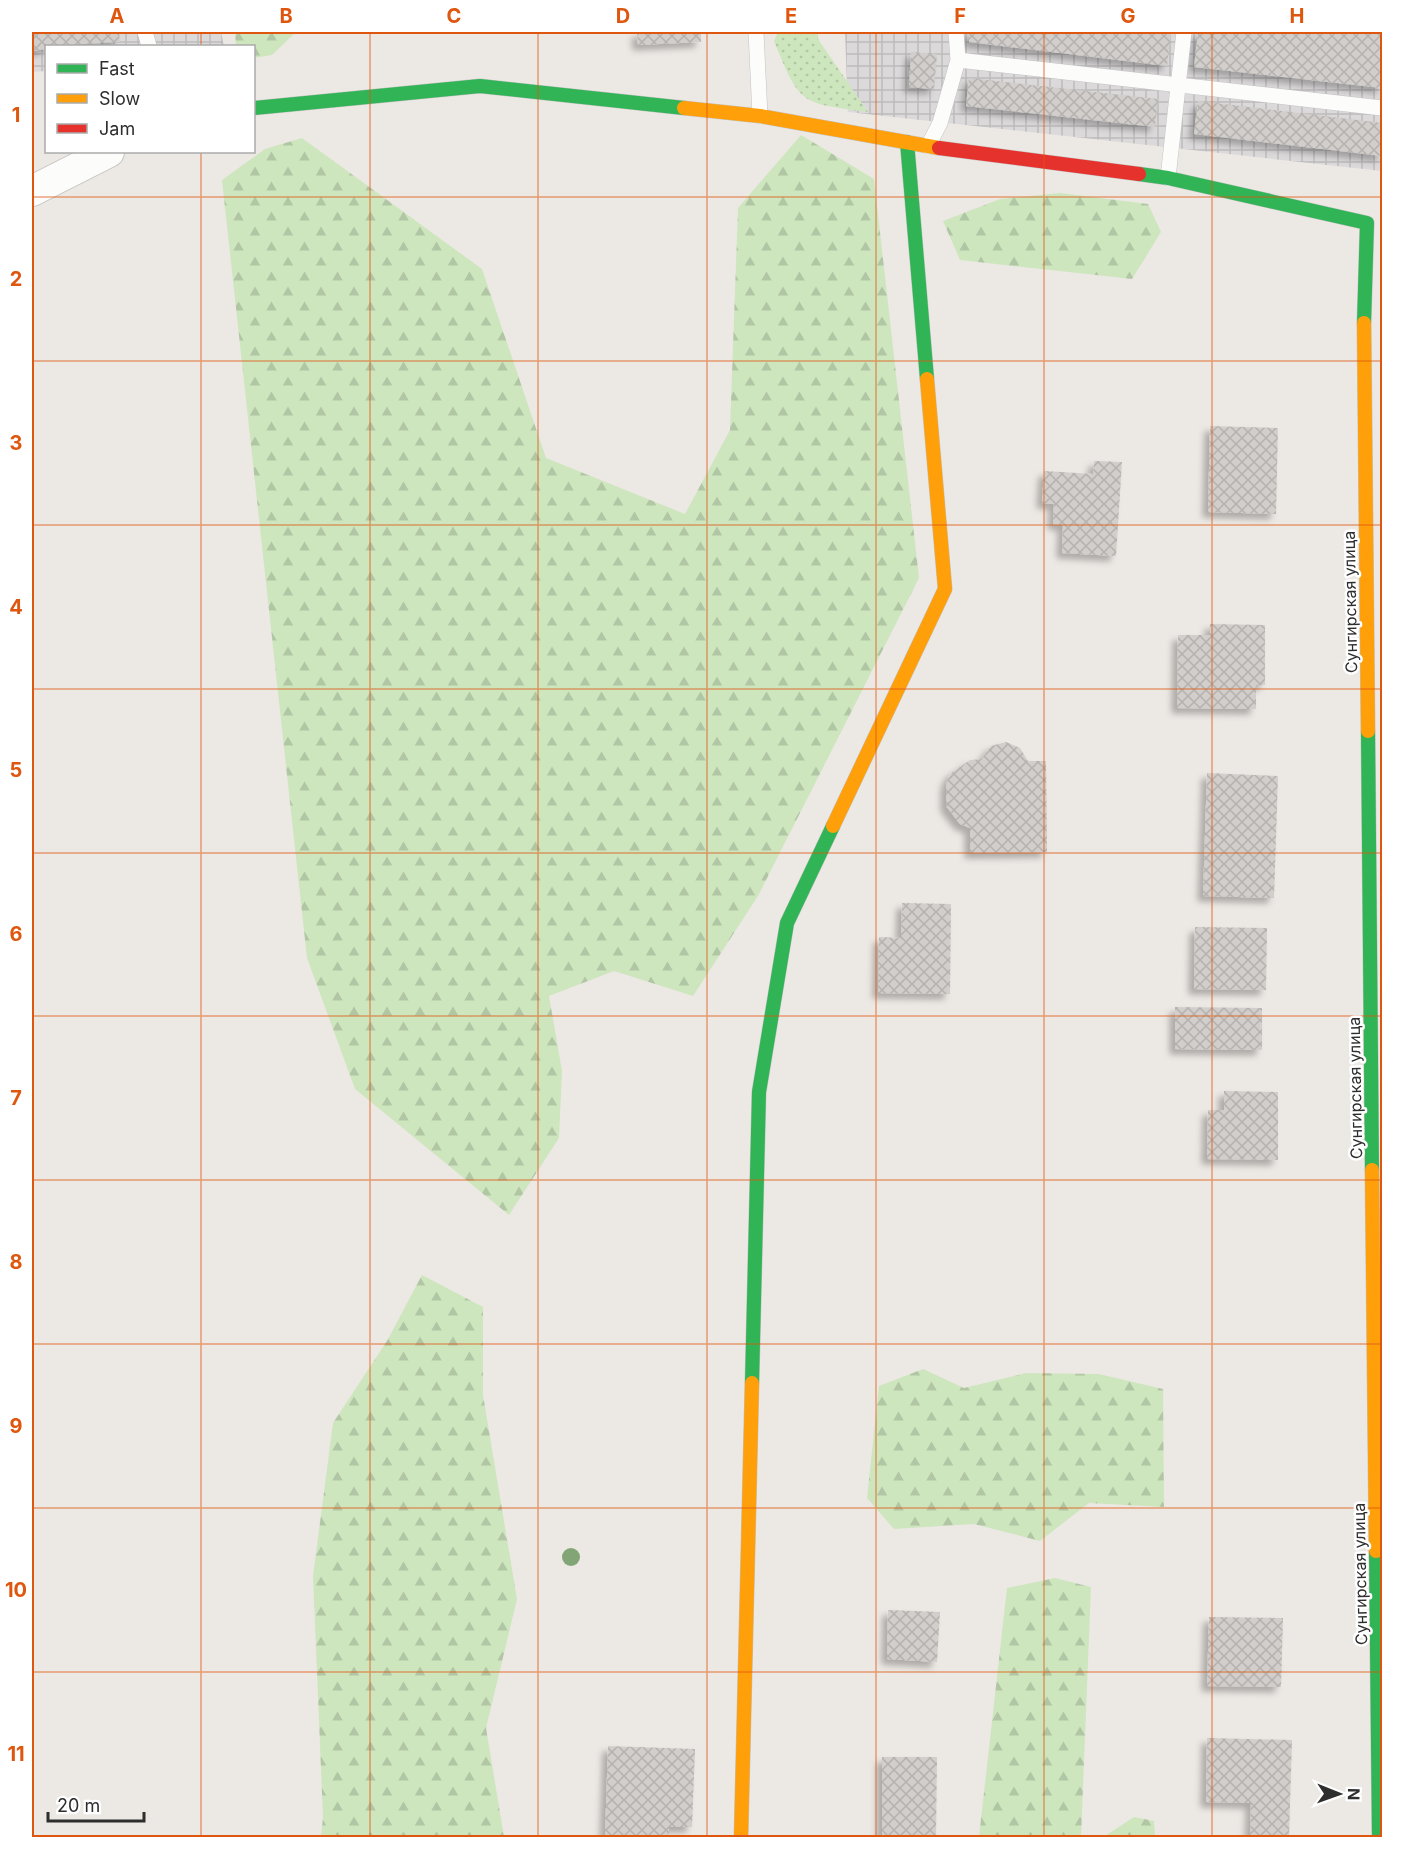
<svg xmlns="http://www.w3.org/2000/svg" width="1414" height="1869" font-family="Inter,sans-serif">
<defs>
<pattern id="industrial-grid" width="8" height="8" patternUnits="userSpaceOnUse" patternTransform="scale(1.5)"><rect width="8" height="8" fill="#dcd9db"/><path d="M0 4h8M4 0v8" fill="none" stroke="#bdbbbc"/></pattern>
<pattern id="green-dots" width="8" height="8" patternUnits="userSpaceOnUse" patternTransform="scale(1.5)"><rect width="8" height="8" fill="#cee6be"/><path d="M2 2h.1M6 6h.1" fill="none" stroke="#b1c6a4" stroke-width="1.8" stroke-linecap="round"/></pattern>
<pattern id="forest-firs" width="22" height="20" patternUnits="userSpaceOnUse" patternTransform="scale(1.5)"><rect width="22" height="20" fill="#cee6be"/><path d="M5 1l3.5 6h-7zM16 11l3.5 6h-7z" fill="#b1c6a4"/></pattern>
<pattern id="building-cross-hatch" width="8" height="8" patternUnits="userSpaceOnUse" patternTransform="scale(1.5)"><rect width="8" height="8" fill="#d1cecb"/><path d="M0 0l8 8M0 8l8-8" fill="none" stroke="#b4b1af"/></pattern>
<filter id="shadow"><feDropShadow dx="-5.5" dy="5.5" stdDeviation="3" flood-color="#0004"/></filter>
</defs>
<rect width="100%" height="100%" fill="#ece8e4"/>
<!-- industrial -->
<path fill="url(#industrial-grid)" d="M32,32H221L224,46H46V71L32,72Z
M845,32H1382V171L848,112Z"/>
<!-- green -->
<path fill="url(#green-dots)" d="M778,32H818V39L868,112C800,103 800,105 774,41Z"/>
<!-- forest -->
<path fill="url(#forest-firs)" d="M235,32H296L272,55L254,58V46H236Z
M801,135L874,179L919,578L758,896L693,996L614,971L549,996L562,1071L559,1138L509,1215L355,1089L307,958L222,180L265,149L302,138L482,269L546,458L685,514L730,430L738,208Z
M1060,193L1148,204L1161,232L1132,279L960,260L943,221L1000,199Z
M422,1275L483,1307V1395L517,1599L486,1728L504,1837H321L323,1817L313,1576L333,1423L387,1341Z
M923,1369L964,1388L1026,1373L1099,1374L1163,1389L1164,1507L1089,1503L1040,1541L974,1524L894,1529L867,1498L879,1386Z
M1055,1578L1091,1587L1081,1837H979L1007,1588Z
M1134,1817L1154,1821L1155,1837H1107L1108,1834Z"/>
<!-- building -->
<path fill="url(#building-cross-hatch)" filter="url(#shadow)" d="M32,32H119L120,42L46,46V49L32,51Z
M637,32H701V42L638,45Z
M969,32H1171L1167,66L969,42Z
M1198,32H1382V88L1194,67Z
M911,52L937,54L934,89L909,87Z
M969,78L1158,99L1155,127L966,106Z
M1198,101L1382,123V156L1194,134Z
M1210,426L1278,428L1276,514L1208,512Z
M1094,461L1122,462L1116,556L1062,553L1063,525L1053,524L1054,504L1042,503L1044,471L1093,474Z
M1210,624L1265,625V685H1256V709L1177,708L1178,635H1210Z
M1006,742L1020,748L1028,761H1046L1047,852L970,853V828L960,824L946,806V784L950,774L970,760L982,759L991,746Z
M1207,773L1278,776L1274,898L1203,896Z
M902,903L951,904L950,994L878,993L879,937L901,938Z
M1195,927L1267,928L1266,990L1194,989Z
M1175,1007L1262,1008V1050L1175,1049Z
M1224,1091L1278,1092V1160L1207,1159L1208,1110H1224Z
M888,1610L940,1612L937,1662L887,1659Z
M1209,1617L1283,1618L1281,1687L1207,1686Z
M1207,1738L1292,1740L1289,1838H1250L1251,1803L1206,1802Z
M608,1746L695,1749L692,1827H669V1838H605Z
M882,1757H937L936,1838H882Z"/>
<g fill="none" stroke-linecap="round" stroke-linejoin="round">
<defs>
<path id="lane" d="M145,32L149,46
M756,32L760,116
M958,60L1382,108
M928,146L940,123L958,60L956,32
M1168,178L1184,32"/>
<path id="street" d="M32,191L109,152"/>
<path id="fast" d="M254,108L480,86L684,108
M907,142L927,379
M1139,174L1168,178L1367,223L1364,323
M1368,731L1372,1170
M752,1383L759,1092L787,923L833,826
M1376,1551L1379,1838"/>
<path id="slow" d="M684,108L760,116L939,148
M1364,323L1368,731
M833,826L945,589L927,379
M1372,1170L1376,1551
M741,1838L752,1383"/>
<path id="jam" d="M939,148L1139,174"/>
</defs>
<!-- lane casing -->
<use href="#lane" stroke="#c5c4c5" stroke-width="16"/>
<!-- street casing -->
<use href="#street" stroke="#c5c4c5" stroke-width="32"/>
<!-- fast casing -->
<use href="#fast" stroke="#c5c4c5" stroke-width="15"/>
<!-- slow casing -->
<use href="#slow" stroke="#c5c4c5" stroke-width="15"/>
<!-- jam casing -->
<use href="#jam" stroke="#c5c4c5" stroke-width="15"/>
<!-- lane -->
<use href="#lane" stroke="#fcfcfb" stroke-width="15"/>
<!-- street -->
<use href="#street" stroke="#fcfcfb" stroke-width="30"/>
<!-- fast -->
<use href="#fast" stroke="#30b455" stroke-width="14"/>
<!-- slow -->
<use href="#slow" stroke="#ff9f0a" stroke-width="14"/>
<!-- jam -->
<use href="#jam" stroke="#e5322d" stroke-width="14"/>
</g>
<!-- trees -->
<circle fill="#82a575" cx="571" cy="1557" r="9"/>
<!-- grid -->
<path fill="none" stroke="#df570e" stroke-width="1.5" stroke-opacity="0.55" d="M201,32V46M370,32V1838M538,32V1838M707,32V1838M876,32V1838M1044,32V1838M1212,32V1838M201,152V1838M32,197H1382M32,361H1382M32,525H1382M32,689H1382M32,853H1382M32,1016H1382M32,1180H1382M32,1344H1382M32,1508H1382M32,1672H1382"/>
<g text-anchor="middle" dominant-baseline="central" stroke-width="5" stroke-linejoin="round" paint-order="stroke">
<!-- street labels -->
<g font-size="16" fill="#2e2e2e" stroke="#fff">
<text transform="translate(1350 602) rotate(-91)">Сунгирская улица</text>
<text transform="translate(1355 1088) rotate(-91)">Сунгирская улица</text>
<text transform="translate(1360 1574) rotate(-91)">Сунгирская улица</text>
</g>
</g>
<!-- border -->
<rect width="1414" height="1869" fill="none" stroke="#ffffff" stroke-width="66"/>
<!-- legend -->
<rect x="45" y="45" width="210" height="108" fill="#ffffff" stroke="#ababab" stroke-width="1.5"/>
<rect x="57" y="64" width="30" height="9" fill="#30b455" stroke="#ababab" stroke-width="1.5"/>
<text x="99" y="75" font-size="18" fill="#2e2e2e">Fast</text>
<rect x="57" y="94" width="30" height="9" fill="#ff9f0a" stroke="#ababab" stroke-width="1.5"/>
<text x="99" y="105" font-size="18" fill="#2e2e2e">Slow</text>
<rect x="57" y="124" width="30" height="9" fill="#e5322d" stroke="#ababab" stroke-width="1.5"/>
<text x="99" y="135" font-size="18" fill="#2e2e2e">Jam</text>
<!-- north arrow -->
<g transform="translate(1339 1794) rotate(91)" stroke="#ffffff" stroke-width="4.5" paint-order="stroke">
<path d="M0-4.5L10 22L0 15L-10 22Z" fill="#2e2e2e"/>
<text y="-9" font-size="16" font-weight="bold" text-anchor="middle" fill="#2e2e2e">N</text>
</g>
<!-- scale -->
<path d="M48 1812v9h96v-9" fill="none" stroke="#2e2e2e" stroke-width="3"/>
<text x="57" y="1812" font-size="18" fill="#2e2e2e" stroke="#ffffff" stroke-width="4.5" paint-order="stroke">20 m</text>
<rect x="33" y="33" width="1348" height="1803" fill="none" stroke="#df570e" stroke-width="2"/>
<g font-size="20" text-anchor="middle" font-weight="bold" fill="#df570e">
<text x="117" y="23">A</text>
<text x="286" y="23">B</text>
<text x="454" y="23">C</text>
<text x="623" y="23">D</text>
<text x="791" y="23">E</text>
<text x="960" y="23">F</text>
<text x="1128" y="23">G</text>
<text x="1297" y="23">H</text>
<text x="16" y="122">1</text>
<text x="16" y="286">2</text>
<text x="16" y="450">3</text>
<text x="16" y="614">4</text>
<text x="16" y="777">5</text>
<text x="16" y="941">6</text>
<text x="16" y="1105">7</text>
<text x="16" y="1269">8</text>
<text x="16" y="1433">9</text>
<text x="16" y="1597">10</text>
<text x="16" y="1761">11</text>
</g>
</svg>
